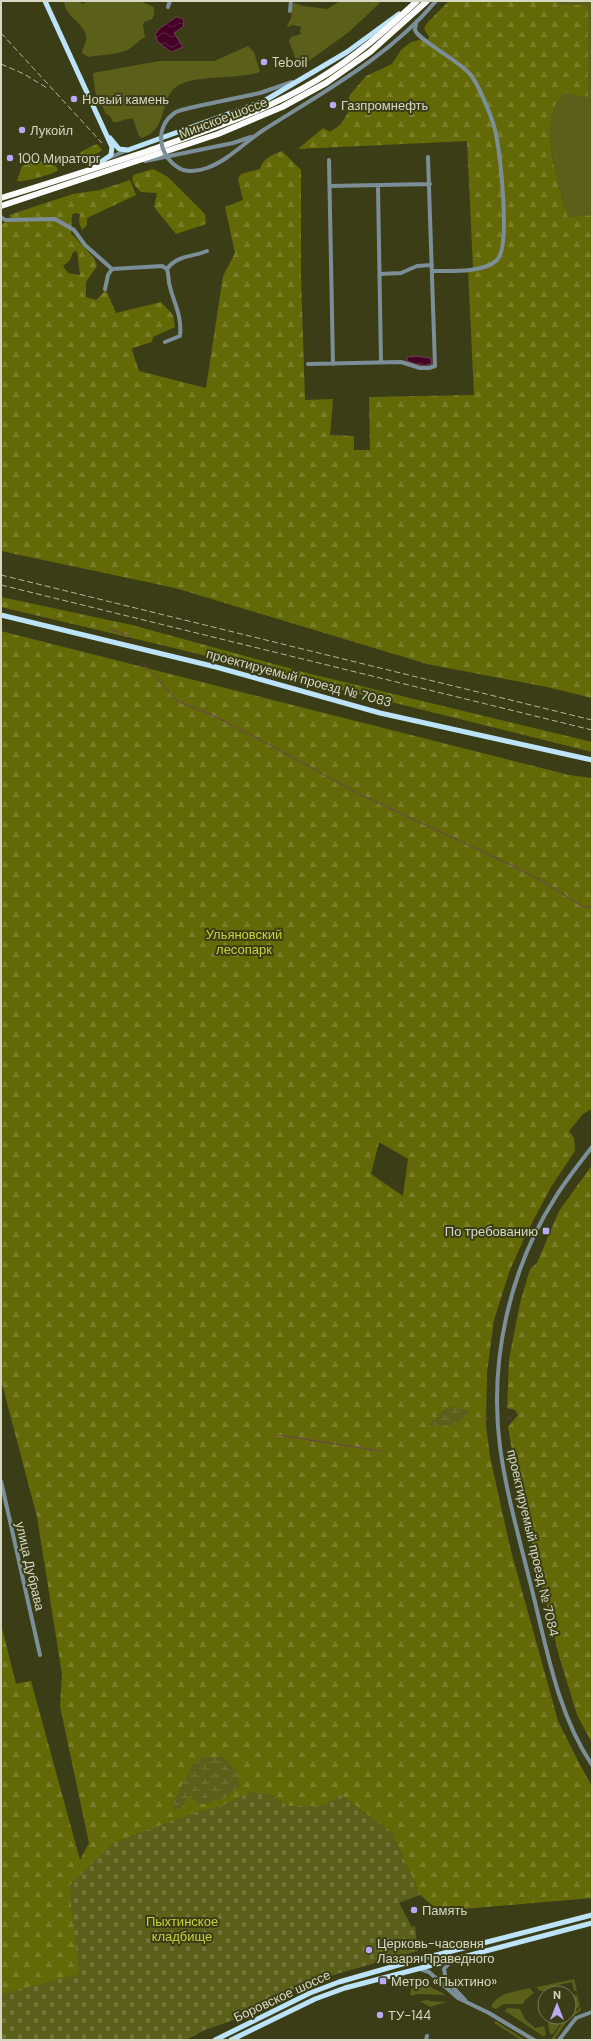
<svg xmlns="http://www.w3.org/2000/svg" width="593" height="2041" font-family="'DM Sans',sans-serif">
<defs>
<pattern id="forest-firs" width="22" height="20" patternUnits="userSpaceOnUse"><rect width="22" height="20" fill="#646907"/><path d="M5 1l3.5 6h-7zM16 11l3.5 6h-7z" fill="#797e2a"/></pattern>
<pattern id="wetland-marsh" width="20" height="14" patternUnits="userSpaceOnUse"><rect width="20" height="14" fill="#5b5f1a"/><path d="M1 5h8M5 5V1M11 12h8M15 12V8" fill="none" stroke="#72753a"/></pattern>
<pattern id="cemetery-stones" width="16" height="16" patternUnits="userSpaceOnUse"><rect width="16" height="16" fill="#5b5f1a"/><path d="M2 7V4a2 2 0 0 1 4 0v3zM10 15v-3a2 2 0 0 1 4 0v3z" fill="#72753a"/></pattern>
<pattern id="water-waves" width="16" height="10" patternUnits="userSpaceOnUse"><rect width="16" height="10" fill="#450026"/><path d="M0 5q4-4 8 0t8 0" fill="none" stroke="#5f2444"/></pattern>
</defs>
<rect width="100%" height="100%" fill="#3a3d16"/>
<!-- grass -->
<path fill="#5b5f1a" d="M64,1H78L83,4L87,1H140L154,7V15L152,19L144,22L143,26L145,37C139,40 130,50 125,51C114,55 99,55 88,57L82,53C82,47 88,42 86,35C82,21 65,17 64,1Z
M340,1H382L349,32L299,68L289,41L291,37L301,34L300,31L301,27L293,25L288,27L287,26L291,18L293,4L295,3L303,6L327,9Z
M549,1H592V215L568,217C559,186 543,138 554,107C556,102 562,97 565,92L588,97L585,5H568Z
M248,46L254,52L260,72C238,80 192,74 176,87C159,99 169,129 142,138L139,136L133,119C125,118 120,123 113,122L110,116L106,114L95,91L93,73L159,61H214Z
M574,1979L577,1991H574L572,1982L550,1987L551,1993L538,1990L537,1987Z
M427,1985L446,1995L416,1994L412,1996L410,1994L411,1989Z
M530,1988L534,1993L525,2000L523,2004H504L496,2009L491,2007C497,1992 516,1992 530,1988Z
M577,1995L580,2006L569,2014V1997Z
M429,2000L430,2001L446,2002L430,2007L420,2001Z
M581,2007V2010L567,2021L554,2040H551L563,2021Z
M507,2008L520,2009L525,2019L535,2028L544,2026L546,2035L543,2036L505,2011Z
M554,2017H565L553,2034H550L548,2024Z
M496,2021L525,2040H521L494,2023Z"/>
<!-- forest -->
<path fill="url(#forest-firs)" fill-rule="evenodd" d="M449,1H549L568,5H585L588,12V97L565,93C562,97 556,102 554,108C543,139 559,186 568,217L592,215V698L547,687L427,664L175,588L1,551V224L12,220L9,215L73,194L100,190L130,180L136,195L87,218V225L82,230L79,222L80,214L75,213L72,215L71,233L94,258L97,266L86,282V297L96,300L106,290L116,313L161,302L173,315L175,327L153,337L152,342L133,348L132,350L139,371L206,388L223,276L235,253L225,207L243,200L238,179L241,174L260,169C263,158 272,155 282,151L301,170V277L305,400L333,399L330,435L354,436V450H370L369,397L474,395L468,269L473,268L467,141L298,149L323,128L330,132L340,125L348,113L349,96L366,76L392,64L401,50L411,42L419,40L427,41L429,37L424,29L428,22ZM77,251L80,275L68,273L63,266L70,260L73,252Z
M97,144L102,150C97,155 94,154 88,156C81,158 76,167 68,162L76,159L82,151Z
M35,159L56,166L58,170C54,174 22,183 17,181L22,166Z
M153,169L168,177L205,214L206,224L176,234L154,207L157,193L141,192C136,187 131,183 133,175Z
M1,597L132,625L311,674L592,742V752L174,648L1,607Z
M1,631L569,775L592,778V1109L583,1114L569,1131L574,1138L575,1151L551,1187L526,1234L510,1270L494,1320L487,1372L486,1425L490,1457L511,1551L558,1721L579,1763L592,1786V1898L439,1911L420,1895L392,1832L323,1806H288L269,1794L193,1814L210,1906L1,2040V1624L16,1684L31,1681L80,1860L89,1843L60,1706L62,1674L37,1517L1,1380ZM379,1142L408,1159L403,1196L371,1174ZM450,1407L470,1412L430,1425L442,1412Z
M592,1165V1743L577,1715L559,1656L518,1486L508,1427L518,1415L515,1410L507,1408L509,1359L520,1303L530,1269L537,1263L559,1211Z"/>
<!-- wetland -->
<path fill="url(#wetland-marsh)" d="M450,1407L470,1411C456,1429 450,1426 429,1425L442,1412Z
M203,1757H223L236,1770L240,1786C228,1798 216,1803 198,1804L191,1796L187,1798C185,1805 183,1809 175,1810L173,1806L174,1800L193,1764Z"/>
<!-- cemetery -->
<path fill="url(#cemetery-stones)" d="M251,1792L269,1794L288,1806H323L341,1795L392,1832L420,1895L399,1903L412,1927L415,1926L418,1951L340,1973L284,1993L245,2016L205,2030L186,2040H1V1994L79,1974L69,1886L113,1843L193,1813L221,1806Z"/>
<!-- water -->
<path fill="url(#water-waves)" stroke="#704155" d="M176,17L181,18L184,21L183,27L174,33L183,47L171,52L158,42L155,35L159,29Z
M416,356L430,358L432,363C424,368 416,364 407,361V357Z"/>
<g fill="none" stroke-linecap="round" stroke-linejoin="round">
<!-- stream -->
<path stroke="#704155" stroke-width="1" d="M109,629L130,636
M143,663L177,701L212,715L265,742L357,793L520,869L547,884L582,906L592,908
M507,1418H511
M484,1419H488
M278,1435L381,1451"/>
<!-- minor -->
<path stroke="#7c8f99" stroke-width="4" d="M168,7L170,1
M290,11L291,1
M416,23L415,30C419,41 459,60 471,75C480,88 493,119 496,134C500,155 511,246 497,260C484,273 450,271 432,271
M198,106L260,93L292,82
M108,158L128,150
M329,160L333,364
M145,161L233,143L251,137
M183,170C192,172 199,171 207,168C227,161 244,143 262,131C323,92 389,57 436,1
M330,186L430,184
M378,186L381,362
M1,217L5,220L55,219L74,230L85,245L112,269L162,266L167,269C177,255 193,257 207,251
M380,274L401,273L417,266L432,265
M105,289L108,275L112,269
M165,342L180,336C182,316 175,306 170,287C168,281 169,275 167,269
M308,364L401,362L420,368H429L435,366L428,157
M592,1147C579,1164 566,1180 555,1198C509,1270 489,1362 500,1447C507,1498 522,1548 534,1598C548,1655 559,1716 592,1765
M1,1481L40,1655
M452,1960L444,1969L446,1980L465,2000
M420,1969L429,1972L458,1998L489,2013L534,2040
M426,2040L427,2036
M559,2040L576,2018L592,2012"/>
<!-- major -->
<path stroke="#bce3f9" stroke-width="5" d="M45,1L112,147L111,155L95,166
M110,138L119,149L128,150L264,101L347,52L399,14
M1,615L216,667L380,713L592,760
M215,2040L310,1993L339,1982L409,1962L592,1915
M231,2040L315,1999L345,1988L592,1923"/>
<!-- highway -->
<path stroke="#fcfcfc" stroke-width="6" d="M1,198C50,183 99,167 148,151C206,131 264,112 317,80C354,58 386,30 417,1
M1,206L218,134L282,107L326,83L370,52L427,1"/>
<!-- rail -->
<path stroke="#b3b59c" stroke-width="1" stroke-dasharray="6 3" stroke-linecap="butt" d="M1,33L102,143
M1,64L24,74L47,88
M1,575L592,720
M1,585L592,730"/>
<!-- minor-bridge -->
<path stroke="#7c8f99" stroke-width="4" d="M183,170C159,160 152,127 176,112C183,109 190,108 198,106"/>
</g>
<!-- markers -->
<g fill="#baaaf6" stroke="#3a3d16" stroke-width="1.5">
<circle cx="264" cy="62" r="4"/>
<circle cx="74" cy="99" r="4"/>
<circle cx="333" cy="105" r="4"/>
<circle cx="22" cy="130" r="4"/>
<circle cx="10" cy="158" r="4"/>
<rect x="542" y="1227" width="8" height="8" rx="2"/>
<circle cx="414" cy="1910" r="4"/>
<circle cx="369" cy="1950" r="4"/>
<rect x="379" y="1977" width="8" height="8" rx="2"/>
<circle cx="380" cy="2015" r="4"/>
</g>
<g text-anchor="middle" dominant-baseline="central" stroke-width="4" stroke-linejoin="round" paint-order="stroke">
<!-- poi labels -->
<g font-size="13" fill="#d6d8c3" stroke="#3a3d16" text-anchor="start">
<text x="272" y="62">Teboil</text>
<text x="82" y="99">Новый камень</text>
<text x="341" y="105">Газпромнефть</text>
<text x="30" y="130">Лукойл</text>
<text x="18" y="158">100 Мираторг</text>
<text x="538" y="1231" text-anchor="end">По требованию</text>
<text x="422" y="1910">Память</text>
<text x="377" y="1943">Церковь-часовня<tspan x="377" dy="15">Лазаря Праведного</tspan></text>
<text x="391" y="1981">Метро «Пыхтино»</text>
<text x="388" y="2015">ТУ-144</text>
</g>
<!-- street labels -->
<g font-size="13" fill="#d6d8c3" stroke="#3a3d16">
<text transform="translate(223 118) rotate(-21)">Минское шоссе</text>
<text transform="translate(299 678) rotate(15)">проектируемый проезд № 7083</text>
<text transform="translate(533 1543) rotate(77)">проектируемый проезд № 7084</text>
<text transform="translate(30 1566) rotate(77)">улица Дубрава</text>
<text transform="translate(282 1996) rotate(-25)">Боровское шоссе</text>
</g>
<!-- park labels -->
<g font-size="13" fill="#c8d13b" stroke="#3a3d16">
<text x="244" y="934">Ульяновский<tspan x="244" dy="15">лесопарк</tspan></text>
<text x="182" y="1921">Пыхтинское<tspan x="182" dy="15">кладбище</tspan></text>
</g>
</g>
<!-- border -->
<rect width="593" height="2041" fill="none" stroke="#d6d8c3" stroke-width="4"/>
<!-- north arrow -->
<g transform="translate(557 2005)"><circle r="19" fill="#3a3d16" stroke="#787b5b"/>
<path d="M0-3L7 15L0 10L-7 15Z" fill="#baaaf6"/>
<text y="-6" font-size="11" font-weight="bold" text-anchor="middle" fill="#d6d8c3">N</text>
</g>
</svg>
